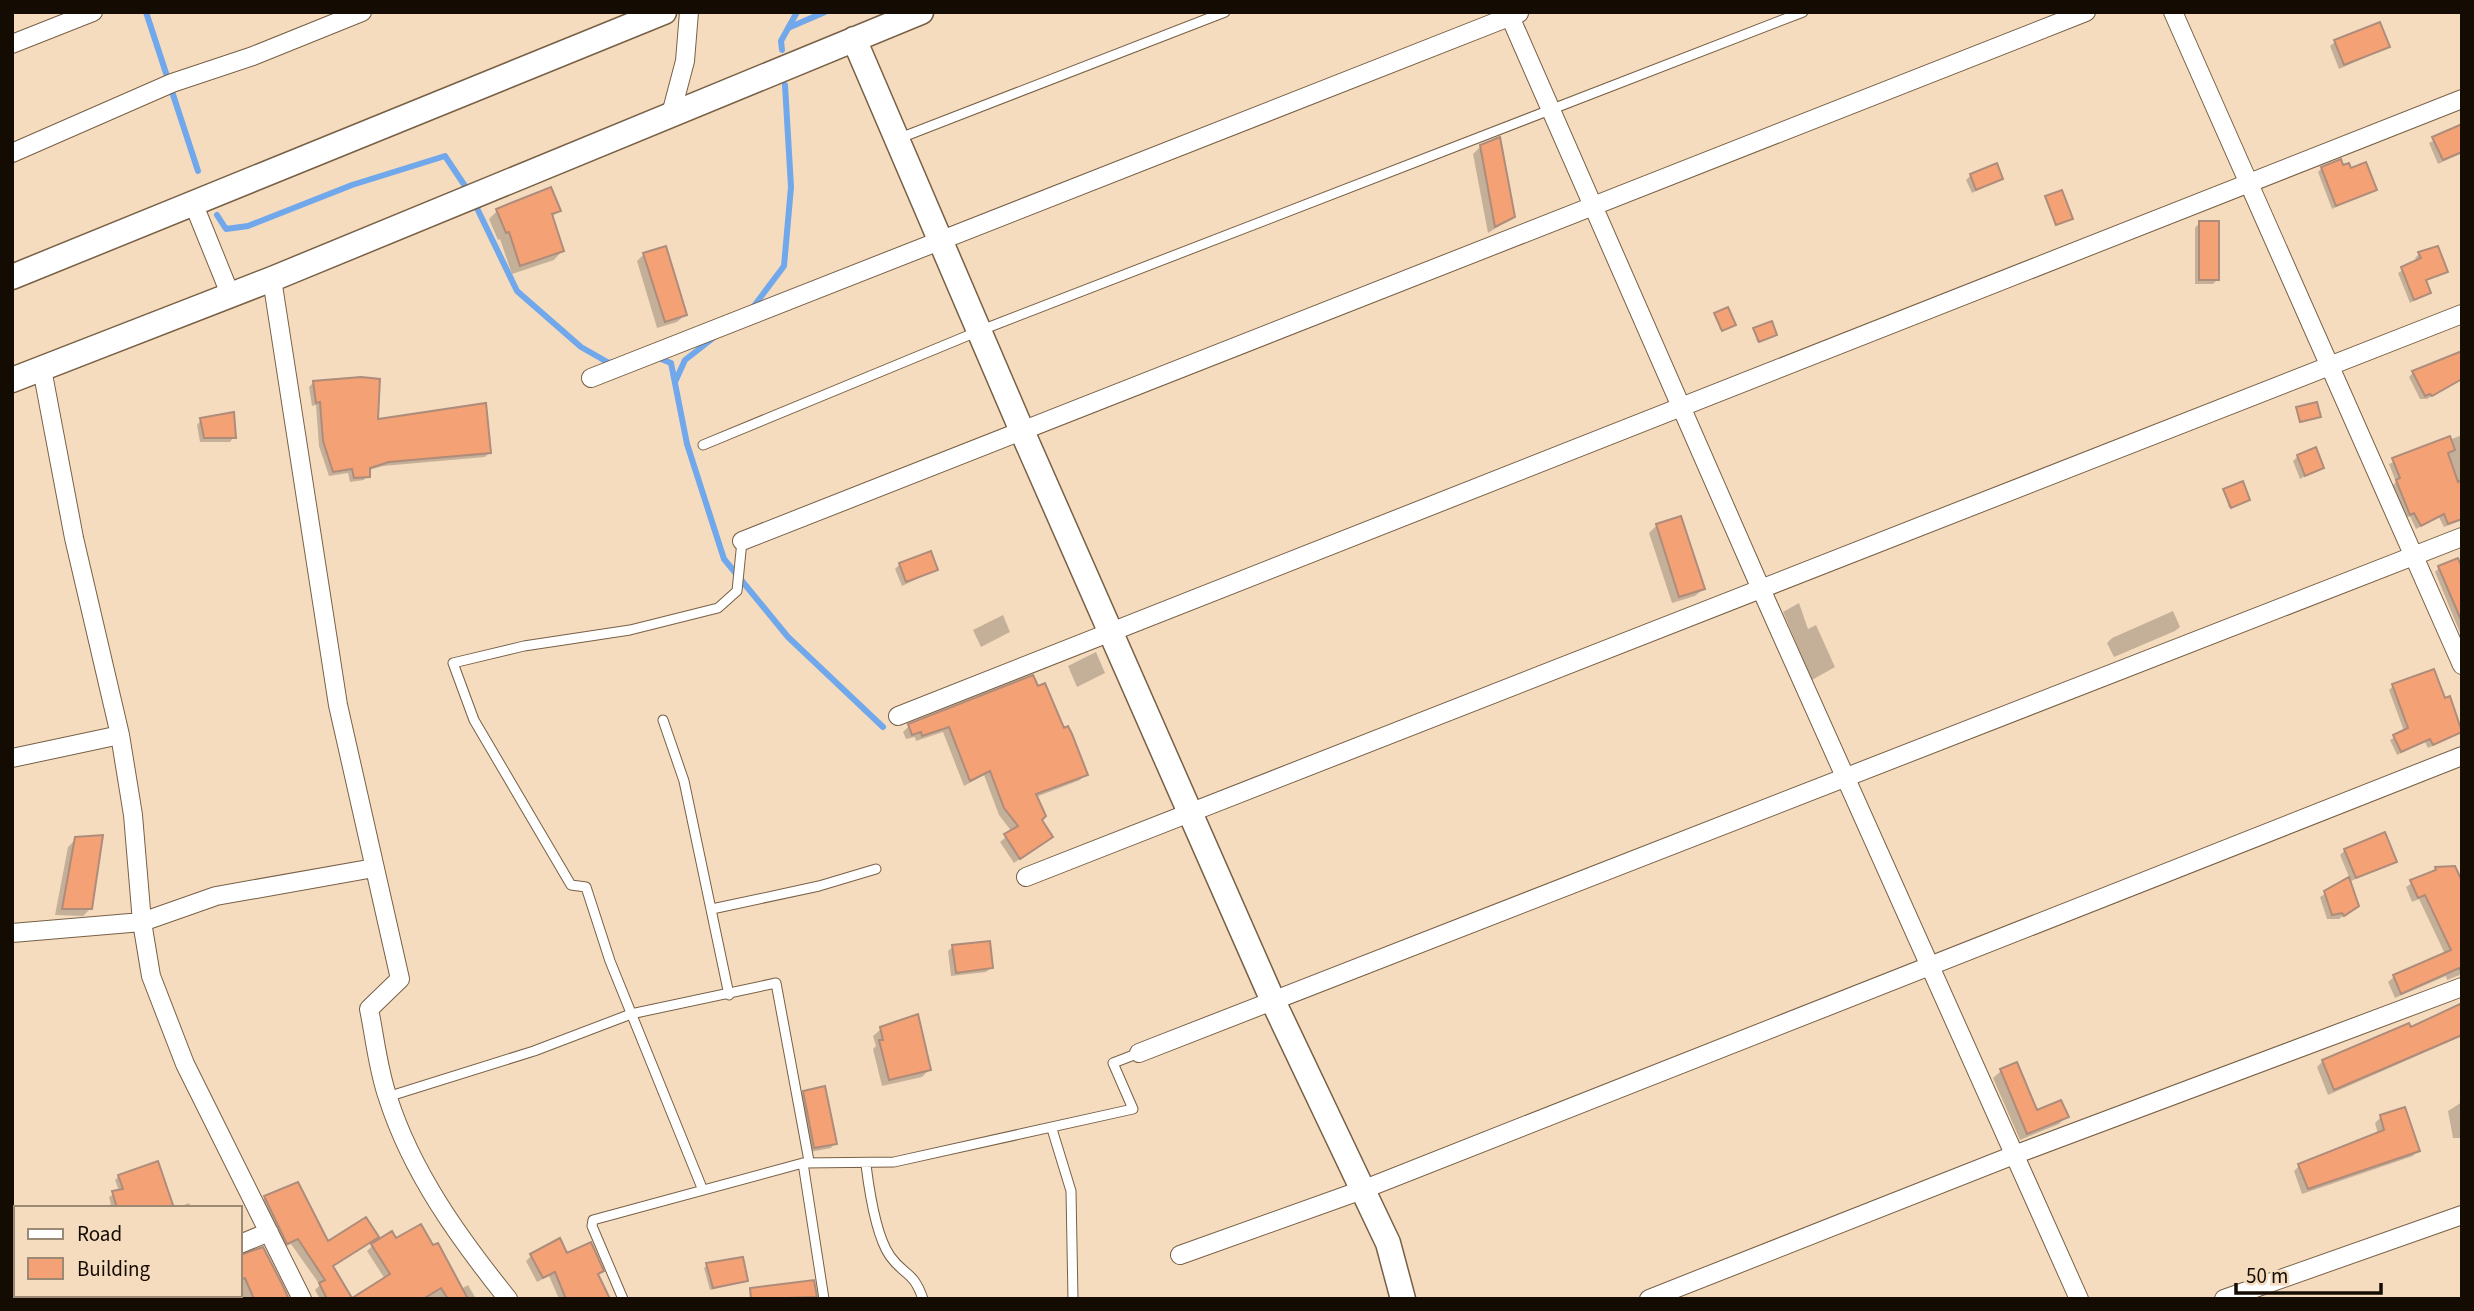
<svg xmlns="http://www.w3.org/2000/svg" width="2474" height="1311" font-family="'Source Sans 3',sans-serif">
<rect width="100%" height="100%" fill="#f6dcbf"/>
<!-- shadow -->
<path fill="#0003" d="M2335,42L2388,47L2339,69L2330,46Z
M2462,126V153L2438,164L2429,143Z
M1481,146L1513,217L1488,233L1473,154Z
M2342,167L2375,189L2332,209L2318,172L2322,168Z
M1971,175L2001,179L1972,193L1966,180Z
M2046,197L2071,219L2055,226Z
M559,210L551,218L562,251L554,260L512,274L500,239L498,240L489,219L497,211Z
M2199,223L2218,279L2213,284H2195V228Z
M644,254L685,315L677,322L657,328L637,261Z
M2419,254L2446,271L2425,281L2429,292L2410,303L2398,273L2417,261L2415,258Z
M1715,314L1734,324L1720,330Z
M1754,330L1773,336L1757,342Z
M2413,373L2462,378L2427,399H2420L2409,377Z
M313,383L376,421L490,452L485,457L383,466L369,470L364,480L350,482L348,473L329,476L319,446L316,405L312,406L309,387Z
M2297,409L2319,417L2299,423Z
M201,420L234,437L230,442H200L197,425Z
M2462,435V520L2444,527L2439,517L2416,529L2410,516L2406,518L2393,485L2396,482L2389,464Z
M2298,456L2322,467L2300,479L2293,461Z
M2224,491L2247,501L2229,508Z
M1680,518L1703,589L1695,596L1672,603L1649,533L1656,526Z
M2462,563V635H2461L2435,572L2439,568Z
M900,564L936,570L902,586L895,569Z
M1799,603L1808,629L1816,625L1835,667L1812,680L1783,612Z
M2173,611L2180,627L2175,631L2114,657L2107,643L2112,638Z
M1003,615L1010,632L981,647L973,630Z
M1096,652L1105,673L1077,687L1068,666Z
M1032,677L1085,774L1080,780L1036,797L1040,820L1051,837L1014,863L1000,842L1012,832L999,815L984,775L964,786L943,732L916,741L915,737L906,739L903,732L909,726Z
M2393,686L2444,700L2449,698L2462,732L2428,748L2425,742L2397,755L2390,740L2404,731L2389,690Z
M76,839L91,908L83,916L55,915L68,847Z
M2345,850L2395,861L2349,882L2357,906L2339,919H2327L2320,897L2350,879L2340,855Z
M2436,868L2462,885V974L2447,980L2446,976L2395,998L2388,982L2394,977L2445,954L2419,899L2412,902L2406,887Z
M953,947L991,968L986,972L951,976L948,951Z
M2462,1005V1036L2328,1095L2317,1067L2323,1061L2410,1029Z
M916,1016L930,1069L922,1077L882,1086L873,1049L876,1046L873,1036L881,1029Z
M2001,1071L2037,1112L2066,1117L2059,1124L2020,1140L1993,1078Z
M804,1092L835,1143L831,1148L810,1152L799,1097Z
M2462,1102V1138H2453L2448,1111Z
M2381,1117L2418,1150L2413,1156L2302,1194L2294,1171L2299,1166L2378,1134L2375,1123Z
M119,1176L172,1208H104L111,1204L109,1197L119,1191L115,1180Z
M265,1198L327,1243L377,1237L332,1267L350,1299H320L315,1290L320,1285L291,1244L282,1248L260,1203Z
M189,1203L191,1208H177Z
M395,1240L461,1289L468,1285L475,1297L388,1299L385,1279L367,1251L372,1246Z
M262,1249L286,1299H107V1295H240V1257Z
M567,1255L601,1271L597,1275L608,1299H559L549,1276L537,1282L526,1261L531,1256Z
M707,1265L746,1281L710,1290L704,1268Z
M753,1289L815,1296L749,1299Z
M68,1295H77V1299H69Z"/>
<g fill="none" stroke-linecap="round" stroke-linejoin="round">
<!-- stream -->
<path stroke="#70a8eb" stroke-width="6" d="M146,12L198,171
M788,28L825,12
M782,50L781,41L797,12
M474,202L517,291L581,347L609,363L613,362
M217,215L226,229L248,226L352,185L445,156L469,192
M751,310L784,266L791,187L785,85
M656,357L671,363L687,444L724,559L788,637L883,727
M675,382L685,360L717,335"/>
</g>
<!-- building -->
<path fill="#f4a175" stroke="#ae8c7b" stroke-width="2" d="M2380,22L2390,47L2344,65L2334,40Z
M2462,124V152L2443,160L2432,137Z
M1500,137L1515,217L1495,227L1480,145Z
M2341,159L2343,165L2349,163L2351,168L2366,162L2377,190L2336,206L2321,167Z
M1997,163L2003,179L1976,190L1970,174Z
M551,187L561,211L552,214L564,251L520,266L509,232L506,233L496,209Z
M2062,190L2073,219L2056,225L2045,196Z
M2199,221H2219V280H2199Z
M666,246L687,315L665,322L643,253Z
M2438,246L2448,272L2426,280L2431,293L2414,300L2401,267L2421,258L2418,252Z
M1728,307L1736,325L1722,331L1714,313Z
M1772,321L1777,335L1759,342L1753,328Z
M2462,351V379L2432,396L2430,394L2425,396L2412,371Z
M361,377L380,379L378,419L486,403L491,453L389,462L370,468V477L354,478L352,469L333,472L323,441L320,402L316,403L313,381Z
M2317,402L2321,417L2300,422L2296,407Z
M234,412L236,438H204L200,418Z
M2450,436L2455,450L2448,453L2458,482L2462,480V519L2448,524L2444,514L2421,526L2414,513L2410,515L2396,480L2400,478L2392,458Z
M2316,447L2324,468L2305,476L2297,455Z
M2243,481L2250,500L2231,508L2223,489Z
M1681,516L1705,589L1679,597L1656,524Z
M931,551L938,570L906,582L899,563Z
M2458,558L2462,568L2461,620L2438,566Z
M2434,669L2445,698L2450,696L2462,732L2433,745L2430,739L2401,752L2393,735L2408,728L2392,684Z
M1033,675L1038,686L1045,683L1064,728L1068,726L1072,734L1088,775L1036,794L1046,816L1042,820L1053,837L1020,859L1004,834L1018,826L1004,808L990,771L970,781L949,727L922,736L921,732L912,735L908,724Z
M2385,832L2397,862L2356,878L2344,849Z
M103,835L92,909H62L75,837Z
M2455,866L2462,881V973L2459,968L2401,994L2393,975L2451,950L2425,895L2418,898L2410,880L2436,870L2435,867Z
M2349,877L2359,906L2344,916L2342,913L2332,915L2324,891Z
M990,941L993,968L956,973L952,945Z
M2462,1003V1035L2334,1090L2322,1060L2409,1023L2411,1027Z
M918,1014L931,1070L889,1080L879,1040H883L880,1027Z
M2017,1062L2037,1110L2061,1100L2069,1117L2027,1134L2000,1069Z
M825,1086L837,1144L814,1148L803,1091Z
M2405,1107L2420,1151L2308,1189L2298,1164L2384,1130L2380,1115Z
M158,1161L174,1208H117L112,1191L123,1189L118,1175Z
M298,1182L328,1241L366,1217L379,1237L333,1266L352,1298L390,1274L371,1244L392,1231L396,1238L421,1224L433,1245L438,1243L468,1299H448L441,1288L423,1299H327L319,1283L325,1280L298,1239L287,1244L264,1196Z
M560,1238L567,1253L591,1242L604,1271L598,1274L610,1299H566L555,1272L543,1278L530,1254Z
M263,1247L282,1284L289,1299H254L245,1278L240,1280V1255Z
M743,1257L748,1281L713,1288L706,1263Z
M814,1280L817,1297L751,1299L750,1288Z"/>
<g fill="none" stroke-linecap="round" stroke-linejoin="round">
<defs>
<path id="lane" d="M900,138L1225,12
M703,445L979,331L1803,12
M663,720L684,781L729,995
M712,909L819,886L876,869
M387,1097L534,1051L631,1014L776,983L809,1161
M1052,1129L1071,1191L1073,1299
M803,1163L824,1299
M866,1165C869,1189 876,1236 890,1256C904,1276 913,1270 923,1299
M702,1188L610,961L586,887L571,885L474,720L453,663L524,646L630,630L718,608L737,591L742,541
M623,1299L592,1226L593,1220L803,1163L894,1162L1133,1109L1113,1063L1139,1053"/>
<path id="street" d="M1508,12L1761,589L2079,1299
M2173,12L2462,665
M12,44L93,12
M671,114L685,61L689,12
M12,153L172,83L253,56L362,12
M194,205L230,294
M272,279L338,705L400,979L369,1009C375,1038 378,1070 388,1098C412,1173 459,1238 508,1299
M42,369L74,538L120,735L133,815L142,922L151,976L185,1064L302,1299
M591,378L1519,13
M742,541L2086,12
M898,716L2462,99
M12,758L120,735
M1026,877L2462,314
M12,933L142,922L216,896L374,868
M1139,1053L2462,537
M12,1221L16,1222
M240,1244L269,1232
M1180,1255L1362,1190L2462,756
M50,1295L52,1299
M89,1299L100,1295
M1649,1299L2014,1155L2462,987
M2224,1299L2462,1215"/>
<path id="secondary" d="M854,39L1022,431L1273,1001L1388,1243L1403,1299
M12,277L664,12
M12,380L272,279L921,12"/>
</defs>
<!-- lane casing -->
<use href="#lane" stroke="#776046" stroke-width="11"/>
<!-- street casing -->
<use href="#street" stroke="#776046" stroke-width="20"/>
<!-- secondary casing -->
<use href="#secondary" stroke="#776046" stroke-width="27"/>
<!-- lane -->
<use href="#lane" stroke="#fff" stroke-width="9"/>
<!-- street -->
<use href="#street" stroke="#fff" stroke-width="18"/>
<!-- secondary -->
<use href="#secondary" stroke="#fff" stroke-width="24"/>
</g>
<!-- border -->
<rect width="2474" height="1311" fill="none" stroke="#140c03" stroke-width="28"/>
<!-- legend -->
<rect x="14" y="1206" width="228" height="91" fill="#f6dcbf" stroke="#9c8974" stroke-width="2"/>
<rect x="28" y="1229" width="35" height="10" fill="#ffffff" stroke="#9c8974" stroke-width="2"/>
<text x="77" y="1241" font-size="21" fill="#140c03">Road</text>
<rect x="28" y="1258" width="35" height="21" fill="#f4a175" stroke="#9c8974" stroke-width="2"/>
<text x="77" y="1276" font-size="21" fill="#140c03">Building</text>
<!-- scale -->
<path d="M2236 1283v10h145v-10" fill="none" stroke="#140c03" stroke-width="3.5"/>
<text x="2246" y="1283" font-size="21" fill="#140c03" stroke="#f6dcbf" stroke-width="5" paint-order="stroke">50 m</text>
</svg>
